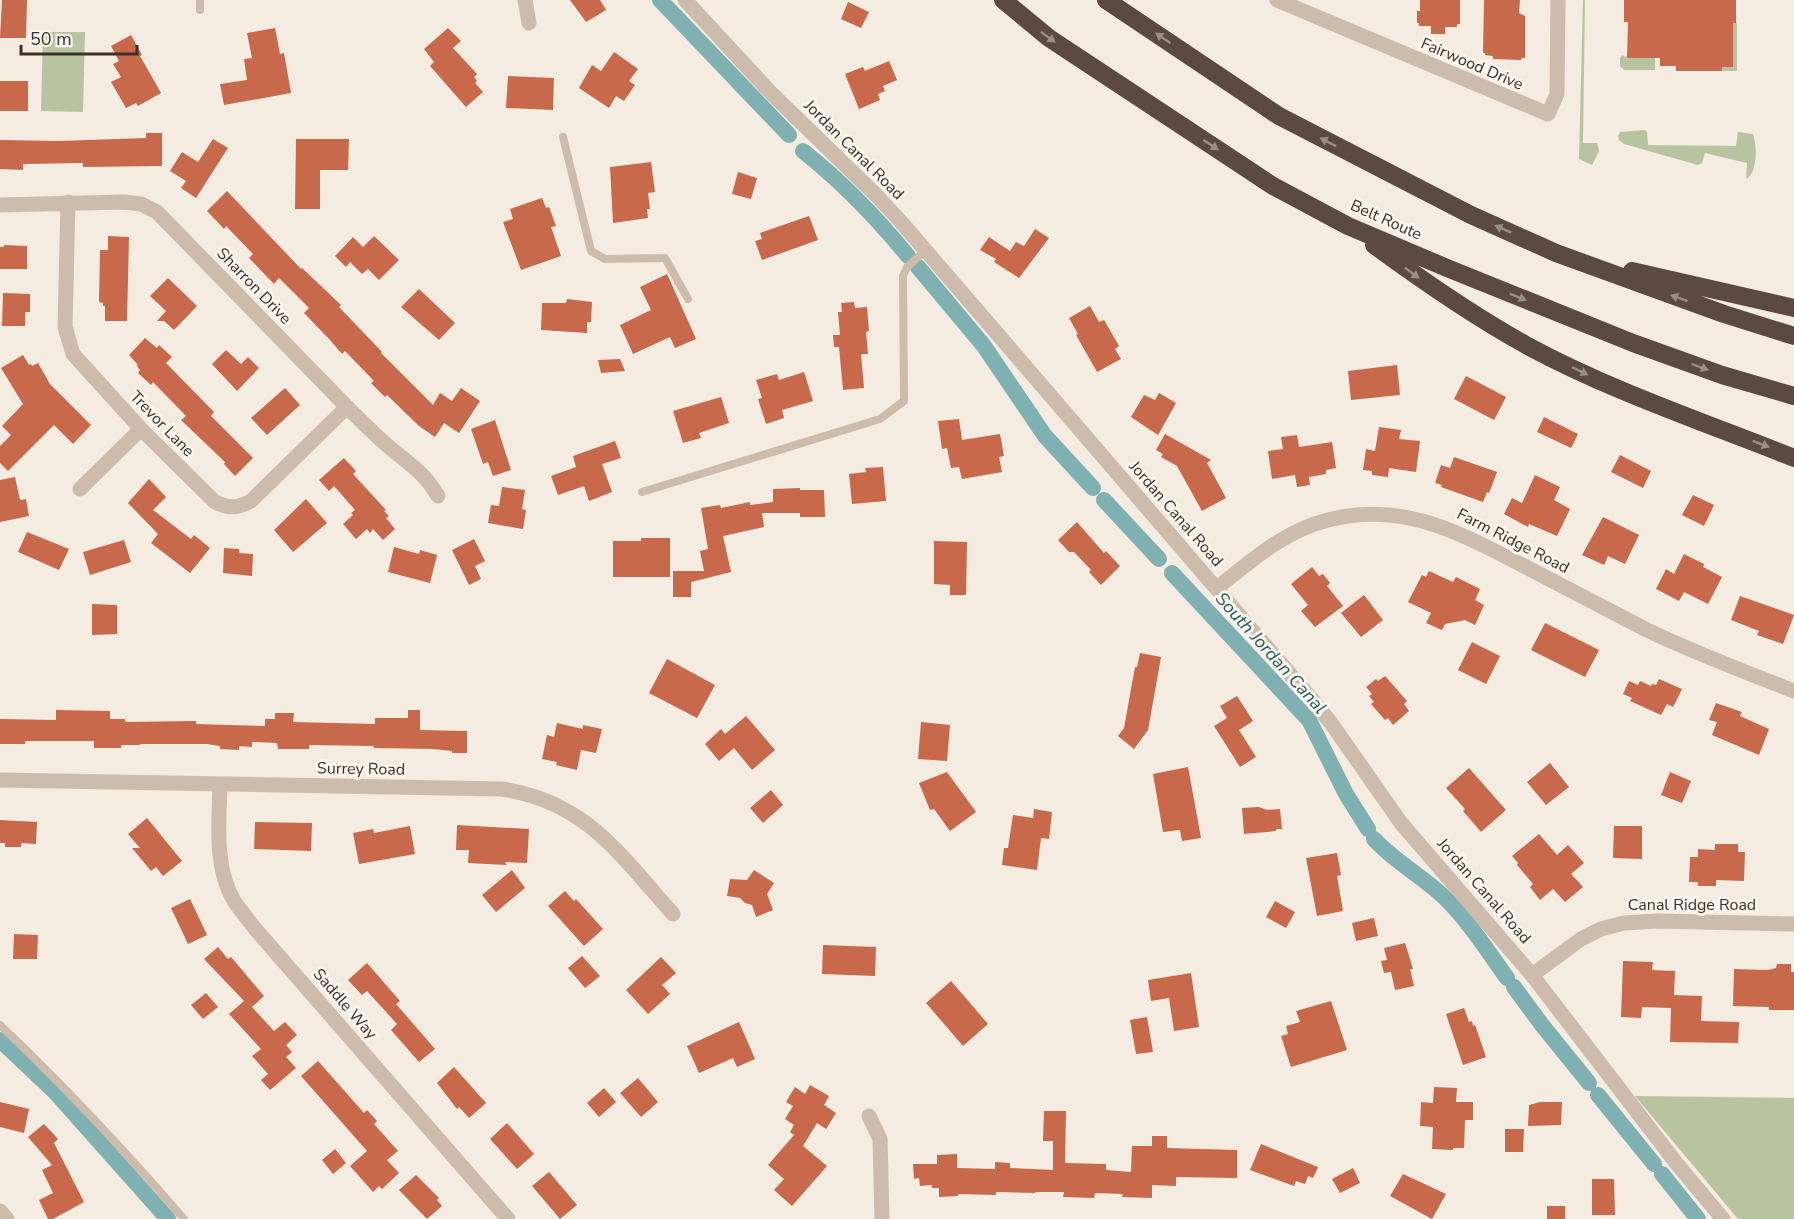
<svg xmlns="http://www.w3.org/2000/svg" width="1794" height="1219" font-family="'Nunito Sans',sans-serif">
<rect width="100%" height="100%" fill="#f4ebe1"/>
<!-- green -->
<path fill="#b8c4a0" d="M1583,0H1585L1583,143H1597L1599,151L1592,165L1579,159Z
M1733,23H1737V71H1722V67H1733Z
M43,32H85L83,112L41,111Z
M1622,55L1628,58H1655V70H1624L1620,66V58Z
M1645,130L1647,132L1648,145L1736,146L1738,132L1753,134C1757,146 1758,173 1746,179L1747,163L1705,153L1702,163L1698,165L1624,144L1619,140L1618,136L1620,132Z
M1635,1096L1794,1098V1219H1738Z"/>
<g fill="none" stroke-linecap="round" stroke-linejoin="round">
<!-- canal -->
<path stroke="#7fb0b2" stroke-width="16" d="M660,0L789,135
M803,151C842,182 876,217 908,256
M918,267L984,346L1045,436L1093,488
M1104,500L1159,559
M1172,573L1309,720L1346,794L1368,829
M1374,839C1395,862 1422,876 1443,896C1468,920 1487,950 1507,978
M1514,987L1542,1025L1589,1083
M0,1040L55,1092L168,1219
M1598,1095L1654,1164
M1662,1174L1698,1219"/>
</g>
<!-- building -->
<path fill="#c8694b" d="M2,0H27L26,38H0Z
M570,0H600L606,10L586,22Z
M1420,0H1460V24H1457V27H1445V34H1431V26H1419V23H1417V11H1420Z
M1484,0H1520L1519,13L1525,16V58H1521V60L1493,59V56L1485,55V53H1483Z
M1624,0H1736V23H1733V67H1722V71H1676V66H1660V58H1627L1628,22H1624Z
M848,2L869,12L861,28L841,19Z
M275,28L280,54L284,53L291,93L224,105L220,84L247,80L244,59L252,58L247,33Z
M448,28L461,41L453,48L477,74L474,77L477,81L475,83L483,92L466,107L430,66L434,62L424,49Z
M131,35L142,55L140,56L161,93L138,106L136,103L126,108L111,82L121,77L113,64L119,61L111,46Z
M614,52L638,69L629,81L635,85L624,101L616,96L609,108L579,88L592,65L601,71Z
M889,61L897,80L883,86L885,91L878,94L880,100L859,109L845,74L863,67L865,71Z
M508,76L554,78L553,110L506,108Z
M0,81H28V111H0Z
M146,133H162V166L83,167V163L23,164V170L0,169V140L59,141L146,138Z
M213,139L228,148L196,198L181,188L186,181L170,171L182,152L198,162Z
M296,139H349L348,170H320V209H295Z
M651,162L655,192L648,193L650,209H647L648,218L613,223L610,167Z
M738,172L757,178L751,199L732,194Z
M227,191L301,269L302,268L341,305L339,307L382,352L381,353L433,405L440,393L452,401L461,388L480,401L459,433L444,423L435,437L419,426L387,395L385,397L371,383L374,381L345,351L342,354L330,340L304,313L309,308L279,278L274,284L249,258L253,254L226,226L224,229L207,211Z
M542,198L546,208L549,207L556,226L551,227L561,256L521,270L503,222L513,219L510,209Z
M809,216L818,240L762,260L755,241L762,239L760,233Z
M1035,229L1049,238L1019,278L994,262L996,259L980,250L989,237L1010,251L1016,242L1024,246Z
M108,236L129,237L127,321H105V306H103V303L99,302L100,250H108Z
M374,236L399,260L379,280L368,269L362,274L350,262L346,267L335,256L353,237L363,247Z
M4,245L27,246V269H0V247H4Z
M667,274L696,339L675,348L670,337L633,354L620,325L651,310L640,287Z
M168,278L197,306L174,330L164,321H157L166,311L150,296Z
M419,289L455,323L439,340L401,307Z
M3,293L30,294V312H25V326H2Z
M567,299L592,302L591,322H587V333L541,330L542,303H566Z
M854,302L855,308L867,307L869,331L866,332L868,354H861L864,388L843,390L839,347H834L833,335H840L838,312H842L841,303Z
M1090,306L1099,322L1104,320L1119,346L1115,349L1121,359L1097,372L1076,335L1078,334L1069,318Z
M145,338L157,348L159,345L172,357L166,363L214,412L211,416L253,458L235,476L224,464L225,462L181,420L186,416L153,382L151,385L138,373L140,370L137,366L138,365L129,355Z
M226,350L241,364L248,357L259,368L237,391L212,364Z
M23,355L29,365L31,364L32,366L38,363L50,384L91,425L73,444L54,425L8,471L0,463V446L11,435L2,426L23,404L1,368Z
M620,359L625,371L601,373L598,360Z
M1397,365L1400,395L1351,400L1348,371Z
M804,372L813,401L782,410L784,418L766,424L758,399L762,398L756,380L777,374L779,380Z
M1466,376L1506,397L1494,420L1454,399Z
M285,388L300,405L267,435L251,418Z
M1159,393L1176,403L1158,435L1131,417L1144,395L1155,400Z
M721,397L729,423L699,433L701,438L683,443L673,411Z
M1544,417L1578,434L1571,448L1537,432Z
M959,419L962,440L1000,434L1004,456L999,457L1002,472L962,479L959,467L951,468L947,448L942,449L938,421Z
M495,420L511,470L493,476L488,462L483,464L471,429Z
M1379,427L1401,430L1399,439L1420,441L1416,472L1389,468L1388,477L1372,475V471L1363,470L1366,449L1375,451Z
M1165,434L1211,460L1207,463L1226,498L1202,511L1177,466L1161,457L1163,454L1156,450Z
M1297,435L1299,447L1332,442L1336,468L1326,470V474L1309,477L1310,485L1297,487L1295,475L1272,479L1268,451L1283,449L1281,437Z
M615,441L621,458L602,464L612,492L589,501L584,486L558,495L551,476L576,467L573,456Z
M1620,455L1651,471L1643,488L1611,472Z
M1454,457L1497,472L1489,493L1487,492L1483,502L1441,487L1442,485L1435,483L1441,465L1450,468Z
M344,458L356,471L353,474L386,510L384,511L389,516L386,518L395,529L383,540L373,529L370,533L367,529L356,539L343,524L353,515L351,513L355,510L334,486L329,491L319,480Z
M883,467L886,501L852,504L849,474L866,472L865,468Z
M1535,475L1560,487L1554,500L1570,509L1557,536L1529,524L1528,527L1504,514L1512,498L1522,503Z
M15,477L20,500L26,499L29,516L0,522V480Z
M149,479L166,497L153,510L191,539L194,535L210,548L190,573L151,543L158,534L128,503Z
M502,487L525,490L522,509L526,510L523,529L488,523L491,505L499,506Z
M800,488V490H824L825,517H800V513H762L764,527L723,536L731,572L691,582V597H673V571H704L700,551L708,549L701,508L720,505L721,508L750,502V505L773,502V489Z
M1693,495L1714,505L1704,526L1682,515Z
M306,499L327,523L293,552L274,530Z
M1603,517L1639,535L1625,564L1608,556L1604,565L1582,555Z
M1077,522L1104,553L1106,551L1120,566L1101,585L1089,572L1091,570L1074,552H1069L1058,540Z
M27,532L69,549L59,570L18,552Z
M641,538H670V577H613V541H641Z
M474,539L485,561L475,566L481,579L469,585L452,550Z
M124,540L131,562L90,575L83,552Z
M934,541L967,542L966,595H950V585L934,584Z
M394,547L419,554L420,550L437,555L430,583L388,572Z
M224,548L239,549V553L253,554L252,576L223,573Z
M1684,554L1704,564L1703,567L1722,577L1708,604L1684,592L1679,601L1656,589L1666,569L1674,574Z
M1312,567L1319,576L1323,574L1330,583L1327,586L1343,606L1315,627L1301,611L1308,605L1291,584Z
M1429,571L1453,582L1456,577L1480,589L1475,600L1484,605L1475,625L1465,620L1445,624L1442,630L1426,623L1431,613L1408,602L1422,575L1426,577Z
M1364,595L1383,620L1361,637L1341,613Z
M1740,596L1794,615L1783,644L1757,635L1759,631L1731,620Z
M92,604L117,605V634L92,635Z
M1545,623L1599,650L1585,677L1531,650Z
M1472,642L1500,656L1486,684L1458,670Z
M1140,653L1161,657L1148,730L1134,749L1118,736L1124,728L1135,667H1137Z
M667,659L715,685L697,718L649,693Z
M1385,676L1407,701L1404,704L1409,711L1393,725L1388,718L1385,720L1371,704L1374,702L1369,696L1372,694L1366,687L1376,679L1378,681Z
M1659,679L1682,689L1673,707L1667,704L1661,715L1630,701L1632,698L1623,694L1629,681L1638,685L1640,681L1651,686L1652,684L1656,685Z
M1237,696L1253,721L1239,730L1256,757L1240,767L1214,726L1227,718L1220,706Z
M1716,703L1742,712L1740,716L1769,729L1759,755L1712,735L1717,722L1709,720Z
M56,710L110,711V719H125V722L196,721V724L265,726V719H275V713H294L293,722L375,724V718H408V710H420V730L467,731V753H452V751L433,749L374,748V746L309,745V749H278L277,743L252,742V747L239,746V750L220,749V746L207,744H140V745H121V748H94V741H25V744H0V719L56,720Z
M746,716L775,750L752,770L734,748L719,761L705,744L721,729L725,734Z
M921,722L950,725L947,761L918,759Z
M557,723L583,729V725L602,729L596,753L581,750L577,770L556,765L557,762L542,759L547,735L554,737Z
M1550,763L1569,787L1546,805L1527,782Z
M1188,767L1201,838L1182,841L1180,830L1163,832L1153,774Z
M1469,768L1506,810L1481,832L1463,811L1465,809L1446,788Z
M947,772L976,812L950,831L934,809L930,810L919,783Z
M1670,772L1691,781L1682,803L1661,795Z
M771,790L783,805L763,823L750,808Z
M1259,807L1267,810L1280,809L1282,829H1276V831L1244,834L1242,808Z
M1034,809L1052,812L1049,839L1041,838L1037,870L1002,865L1004,848H1008L1013,815L1033,818Z
M147,818L182,861L163,876L156,867L151,871L132,848H140L128,834Z
M0,820L37,822L36,844L21,843V847H5V843H0Z
M255,822L312,823L311,851L254,849Z
M457,825L529,829L527,863L505,862L507,865L468,863L469,850H456Z
M410,826L415,854L359,864L353,833L373,829L374,833Z
M1614,826H1642V859L1613,858Z
M1539,834L1557,855L1568,845L1584,863L1571,874L1583,887L1565,902L1553,889L1540,900L1530,887L1533,884L1517,865L1518,863L1512,856Z
M1715,844H1738V852H1745L1744,881L1716,880V886H1698V882H1689L1690,857H1698V849L1715,850Z
M1337,853L1341,875L1337,876L1343,911L1317,916L1306,858Z
M512,870L525,888L496,912L482,895Z
M754,870L774,883L767,894L773,910L756,917L752,905L745,903L740,898L727,896L730,879L747,880Z
M565,891L574,901L576,899L603,929L584,946L548,906Z
M190,899L207,935L188,944L171,908Z
M1275,901L1295,912L1286,928L1266,917Z
M1374,918L1378,936L1356,941L1352,923Z
M14,934L38,935L37,959H13Z
M1405,943L1413,969H1410L1414,986L1395,990L1391,972L1384,973L1381,961L1387,960L1384,948Z
M823,945L876,947L875,976L822,974Z
M218,947L228,959L231,957L264,996L252,1007L274,1031L285,1022L297,1035L286,1045L292,1052L286,1057L296,1068L270,1090L261,1080L268,1074L252,1056L261,1049L229,1014L244,1001L204,959Z
M582,956L600,976L585,988L568,968Z
M661,957L676,973L662,985L670,994L648,1014L626,990Z
M1623,961L1653,962L1652,970L1675,971L1674,995L1702,996L1701,1021L1739,1022L1738,1043L1670,1042L1671,1008L1642,1007L1641,1018L1621,1017Z
M367,963L400,1001L396,1004L435,1049L419,1062L391,1030L397,1024L367,991L362,995L348,980Z
M1777,964H1791V972H1794V1010H1769V1007L1733,1006L1734,969L1768,970L1776,968Z
M1191,973L1199,1027L1174,1031L1169,998L1151,1001L1148,980Z
M951,981L988,1024L963,1046L926,1003Z
M206,993L218,1007L203,1019L191,1005Z
M1331,1001L1347,1050L1291,1067L1281,1036L1288,1034L1286,1026L1300,1022L1296,1011Z
M1464,1008L1469,1022L1472,1021L1473,1026L1475,1025L1486,1057L1463,1065L1446,1014Z
M1147,1017L1153,1052L1136,1054L1130,1020Z
M739,1022L755,1059L737,1067L733,1058L699,1073L687,1046Z
M318,1061L364,1113L367,1110L377,1121L374,1124L398,1151L387,1160L399,1173L382,1189L379,1186L373,1192L350,1166L367,1151L301,1076Z
M454,1067L486,1103L469,1118L459,1107L457,1109L437,1083Z
M638,1078L658,1102L641,1117L620,1093Z
M810,1085L829,1096L824,1105L836,1113L826,1129L817,1123L803,1146L827,1166L792,1206L774,1190L784,1179L768,1165L794,1135L790,1132L794,1125L785,1119L793,1106L786,1102L795,1087L805,1094Z
M1434,1087L1457,1088L1456,1102H1473V1120H1465L1464,1148H1453V1150L1432,1149L1433,1127L1420,1126L1421,1102L1433,1103Z
M604,1088L616,1102L599,1117L587,1103Z
M0,1102L29,1109L24,1133L0,1127Z
M1540,1102H1562L1561,1125L1528,1126L1529,1105Z
M1044,1111H1066L1065,1163L1106,1164V1170L1131,1172L1132,1146H1152V1136H1167V1148L1237,1150V1178L1176,1177V1186L1152,1185V1198L1122,1197L1123,1194L1095,1193L1094,1198L1063,1197L1064,1192H1035V1193L996,1192V1195L958,1194V1196L939,1197V1188H932V1185L920,1186L919,1178L914,1179L913,1164H937V1155L957,1154V1168L995,1169V1162L1010,1163V1168L1053,1170V1141H1043Z
M507,1123L534,1154L517,1169L490,1139Z
M44,1124L58,1139L54,1143L84,1202L53,1219H48L39,1200L53,1193L42,1170L52,1165L28,1137Z
M1505,1129H1524L1523,1152H1505Z
M1261,1144L1318,1167L1313,1178L1308,1176L1305,1184L1296,1181L1294,1186L1250,1170Z
M335,1149L346,1163L333,1174L322,1160Z
M1353,1168L1360,1183L1340,1193L1332,1179Z
M549,1172L577,1205L560,1219L532,1186Z
M1403,1174L1446,1194L1432,1219L1390,1196Z
M416,1175L439,1198L437,1200L442,1206L427,1219L399,1190Z
M1592,1179H1614L1615,1215H1592Z
M1547,1206H1565V1219H1547Z"/>
<g fill="none" stroke-linecap="round" stroke-linejoin="round">
<!-- service -->
<path stroke="#cdbbac" stroke-width="8" d="M200,10V0
M563,137L591,251L605,259L665,258L688,299
M642,492L880,419L904,401L903,276L907,267L925,251
M0,1025C65,1087 126,1152 184,1219"/>
<!-- minor -->
<path stroke="#cdbbac" stroke-width="15" d="M525,0L529,23
M685,0L772,94L877,196L902,223L1314,702L1331,723L1401,823L1532,975L1677,1164L1723,1219
M1277,0L1548,114L1557,94L1558,0
M68,202L65,327L73,354L141,429L215,502C229,509 238,508 251,501L347,407
M0,205L124,202L141,204L157,212L347,407C360,420 374,434 388,446C410,465 422,470 438,496
M80,489L141,429
M1217,588C1252,560 1284,531 1328,520C1404,500 1461,534 1526,567C1566,588 1607,609 1647,630C1695,653 1745,672 1794,691
M0,780L501,789C586,801 620,855 673,914
M220,785C219,823 214,867 234,901C241,911 249,921 257,931L508,1219
M1532,975L1581,939L1601,929L1624,923L1657,921L1794,924
M869,1116L880,1139L882,1219
M0,1211L7,1219"/>
<!-- motorway -->
<path stroke="#5c4a42" stroke-width="18" d="M1003,0L1049,38L1273,186L1348,226L1447,268L1633,343L1722,375L1794,396
M1106,0L1279,116L1471,215L1556,253L1724,314L1794,336
M1374,245C1423,281 1472,315 1526,345C1611,391 1704,422 1794,458
M1632,271L1794,308"/>
</g>
<!-- one-way arrows -->
<defs><path id="oneway-solid" d="M-6-.8H1V-3.2L6.5 0L1 3.2V.8H-6Z" transform="scale(1.5)"/></defs>
<g fill="#9c8e87">
<use href="#oneway-solid" transform="translate(1048 37) rotate(37)"/>
<use href="#oneway-solid" transform="translate(1163 38) rotate(-146)"/>
<use href="#oneway-solid" transform="translate(1328 142) rotate(-153)"/>
<use href="#oneway-solid" transform="translate(1211 145) rotate(33)"/>
<use href="#oneway-solid" transform="translate(1503 229) rotate(-156)"/>
<use href="#oneway-solid" transform="translate(1412 273) rotate(37)"/>
<use href="#oneway-solid" transform="translate(1518 297) rotate(22)"/>
<use href="#oneway-solid" transform="translate(1679 298) rotate(-160)"/>
<use href="#oneway-solid" transform="translate(1700 367) rotate(20)"/>
<use href="#oneway-solid" transform="translate(1580 371) rotate(26)"/>
<use href="#oneway-solid" transform="translate(1761 444) rotate(21)"/>
</g>
<g text-anchor="middle" dominant-baseline="central" stroke-width="6" stroke-linejoin="round" paint-order="stroke">
<!-- street labels -->
<g font-size="16" fill="#3b302b" stroke="#fbf5ee">
<text transform="translate(1472 64) rotate(23)">Fairwood Drive</text>
<text transform="translate(854 150) rotate(45)">Jordan Canal Road</text>
<text transform="translate(1386 220) rotate(24)">Belt Route</text>
<text transform="translate(254 286) rotate(46)">Sharron Drive</text>
<text transform="translate(162 424) rotate(46)">Trevor Lane</text>
<text transform="translate(1176 514) rotate(49)">Jordan Canal Road</text>
<text transform="translate(1513 541) rotate(27)">Farm Ridge Road</text>
<text transform="translate(361 769) rotate(1)">Surrey Road</text>
<text transform="translate(1484 891) rotate(49)">Jordan Canal Road</text>
<text x="1692" y="905">Canal Ridge Road</text>
<text transform="translate(345 1004) rotate(49)">Saddle Way</text>
</g>
<!-- water labels -->
<g font-size="18" font-style="italic" fill="#1f5a5e" stroke="#fbf5ee">
<text transform="translate(1271 653) rotate(48)">South Jordan Canal</text>
</g>
</g>
<!-- scale -->
<path d="M21 45v9h116v-9" fill="none" stroke="#3b302b" stroke-width="3"/>
<text x="30" y="45" font-size="18" fill="#3b302b" stroke="#fbf5ee" stroke-width="4.5" paint-order="stroke">50 m</text>
</svg>
